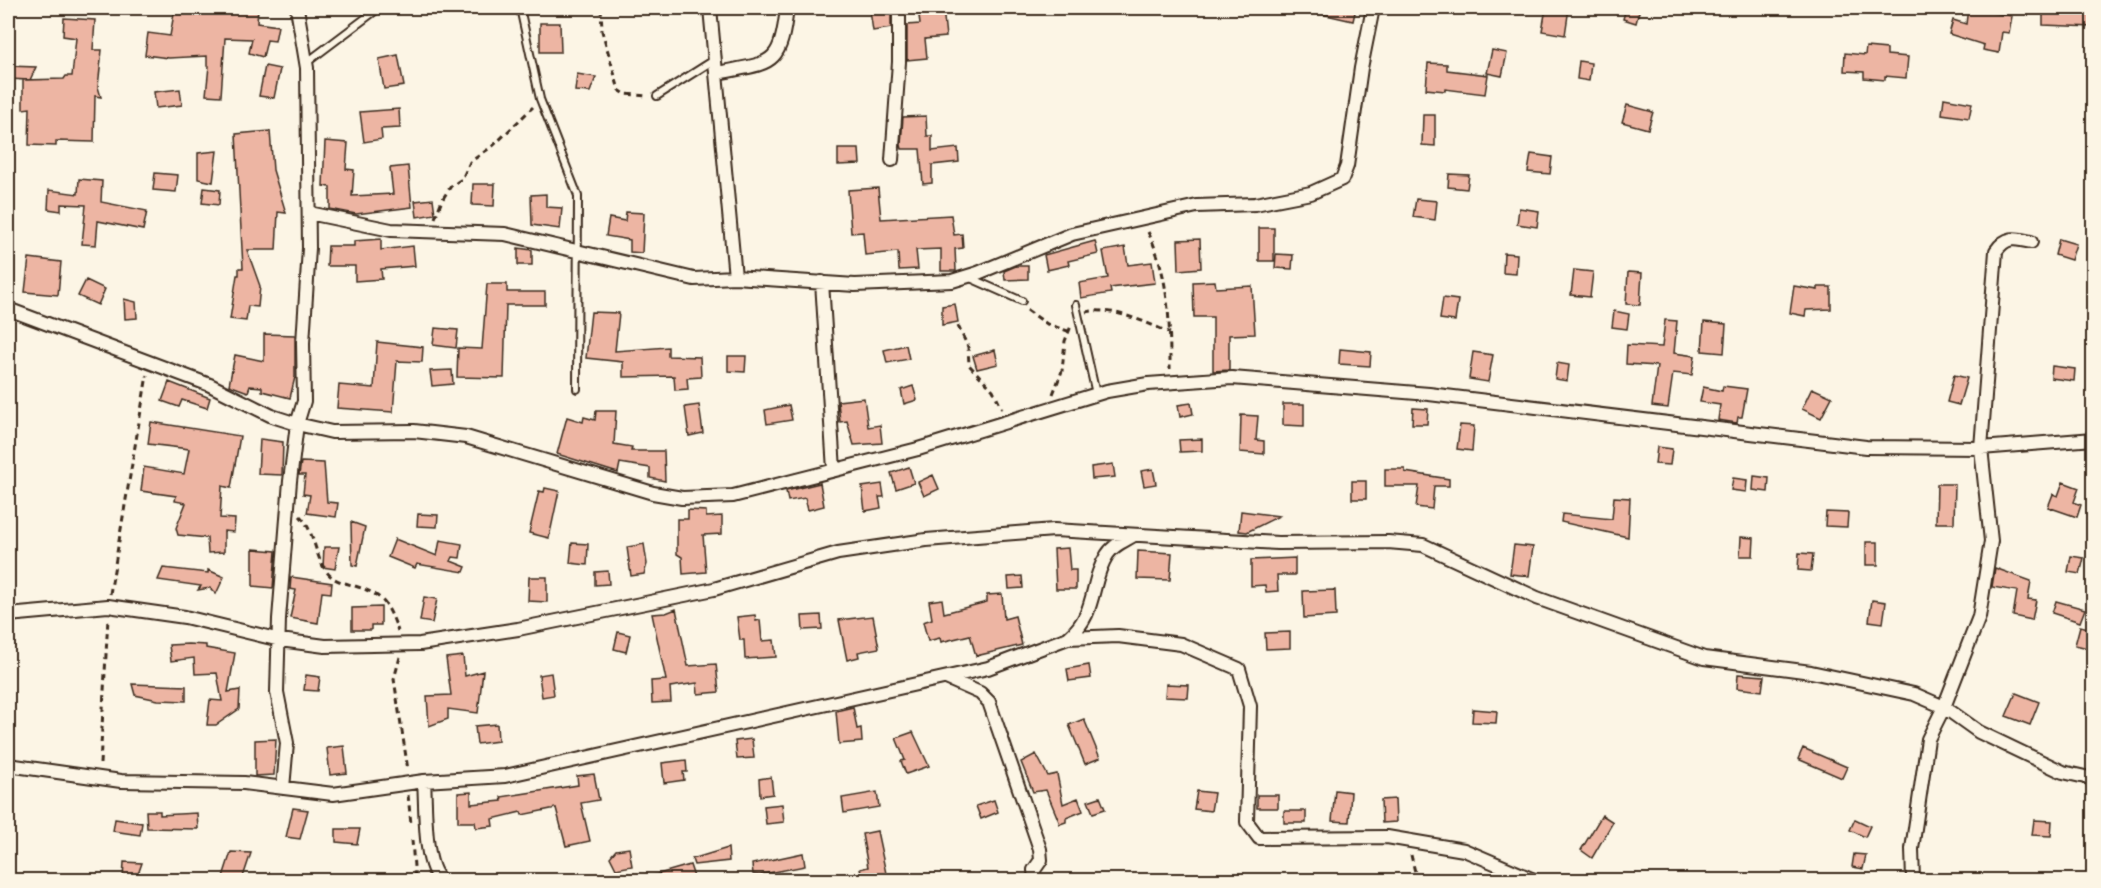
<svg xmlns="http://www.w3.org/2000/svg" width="2101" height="888" font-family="Mynerve,sans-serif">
<rect width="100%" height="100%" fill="#fcf5e5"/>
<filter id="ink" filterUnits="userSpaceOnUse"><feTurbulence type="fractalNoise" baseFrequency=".0167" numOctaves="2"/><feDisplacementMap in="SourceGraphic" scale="12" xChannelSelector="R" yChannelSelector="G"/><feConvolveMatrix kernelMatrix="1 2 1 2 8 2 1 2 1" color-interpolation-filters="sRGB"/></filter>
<g filter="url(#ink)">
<!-- building -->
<path fill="#edb5a3" stroke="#3b2a1e" stroke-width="1.5" d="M175,8L236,10V8H258L257,23L278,26L275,41L267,40L263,57L249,53L252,39L225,38L221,96L206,95L209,66H207V56L169,58L145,55L148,33L170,36Z
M891,8V28L873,31L870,11Z
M918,8H943L946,37L925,39L927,58L907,60V25L920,24Z
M1317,8H1356L1353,21L1317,13Z
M1546,8H1569L1565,35L1542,31Z
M1626,8H1640L1636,23L1623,19Z
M1968,8L2012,16L2009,33L2002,32L1999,53L1983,50L1984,45L1949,34L1953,20L1966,24Z
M2043,8H2094V27L2043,25Z
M64,18L95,20L93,50H102L98,87L101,97L95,96L94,142L56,141V146L29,145L30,108L23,109V80L64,79L66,76H72L76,38L63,36Z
M540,23H560L561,52H540Z
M1866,47L1887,49V55L1908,57L1906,78L1885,76V80L1864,78V72L1844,71L1845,53L1865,55Z
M1492,50L1507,53L1502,76L1487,73Z
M398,55L404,86L384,89L379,59Z
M1579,61L1591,63L1589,81L1577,79Z
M1428,63L1447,64V70L1488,75L1485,94L1445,89V91L1426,89Z
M8,66L36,67L30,80L8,79Z
M265,66L280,69L274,98L259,96Z
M577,74L596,77L590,92L575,91Z
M180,89L182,105L156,108L154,92Z
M1944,98L1972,103L1969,118L1942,114Z
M1627,105L1653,112L1648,129L1622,122Z
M399,109L400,128L381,129L382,139L364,142L360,112Z
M1423,115H1435V146L1422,145Z
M926,116L927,136H932V151L958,148L959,162L932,165V183L923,184L920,149H902L901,145L903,117Z
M270,131L273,170L286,213L278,212L276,250H247L260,286L258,307L248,306L246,321L230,319L237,275H239V268H243L236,134Z
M325,141L348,143L346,169L354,170L352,196L393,194L390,168L408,166L412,207L356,214L330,209V187L323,186Z
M838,149H859L860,164L838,165Z
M217,151L213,182L198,179V153Z
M1531,154L1552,157L1550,174L1528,172Z
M155,173L178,175L176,192L153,190Z
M1449,174L1469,175L1467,189L1448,187Z
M79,179L102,181L101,202L147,211L143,230L98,221L96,245L82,244L86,205L61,204V211L48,209L49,190L78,194Z
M473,184H495L494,206L472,205Z
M204,188L220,190L219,205L202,203Z
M878,188L881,219L951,215L954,235L962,234L963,248L955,249L956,271H941V249L916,250L918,269L899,270L898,252L865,255L863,232L851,233L848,190Z
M546,194V207L562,208L560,229L532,225L531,195Z
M433,199L435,214L417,217L415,201Z
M1416,199L1437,201L1435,220L1413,217Z
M1519,208L1539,211L1537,227L1517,224Z
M626,212L644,213L642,253L630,252V240L606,236L609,218L625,221Z
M1259,228H1274V261H1259Z
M381,239V250L413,246L415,266L381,269L382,279L355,281V266H327L328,246H354V241Z
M1200,239L1201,268L1179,270L1178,240Z
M2059,239L2076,244L2071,260L2055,255Z
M1095,241L1098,254L1068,261L1069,265L1047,270L1044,255Z
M1125,247L1128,265L1152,262L1155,283L1110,288L1111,293L1081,298L1079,283L1108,278L1103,251Z
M518,248L532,250V265H518Z
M1504,253L1517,254L1516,274L1503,273Z
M1276,254L1293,255L1292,269L1275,268Z
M29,258L61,262L58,295L25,292Z
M1016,266H1028V279L1005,280L1004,271Z
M1574,270L1593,272L1590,297L1571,295Z
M1628,272L1642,273L1640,305L1626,304Z
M86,280L105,289L98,305L78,296Z
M1215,281L1216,288L1252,286L1255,334L1229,335V370L1213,371V317H1194L1193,282Z
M487,284H507V292H545V305H506L504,378L457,377L458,348L482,349Z
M1794,286L1818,290V287H1831V309L1806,310L1805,316L1790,313Z
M1443,298L1458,300L1455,321L1440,319Z
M124,299L136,302L137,318L125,319Z
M955,304L958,322L942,325V306Z
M1614,311L1629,314L1627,329L1612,327Z
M591,312L619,313L615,351L668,347V356L700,357L701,377L687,378L688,389L675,390L674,376L623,377V362L586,358Z
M1665,320L1677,321L1674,353L1695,356L1692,375L1673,373L1668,408L1652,406L1657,366L1626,364L1627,345L1662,347Z
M1704,322L1726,324L1724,353L1702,351Z
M435,328L458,330L456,348L433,345Z
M264,334L295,335V377L290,398L262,391V387L250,386L248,392L229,385L235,355L264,361Z
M377,342L423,347L422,362L397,361L393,412L337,408L339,385L374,388Z
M906,345L909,359L887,363L884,350Z
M1340,349L1371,352L1370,366L1339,364Z
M995,350L998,364L977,369L973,356Z
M1473,352L1493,355L1488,382L1469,379Z
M728,356H746L745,372L728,371Z
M1557,363L1569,365L1567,381L1555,379Z
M2052,366L2075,369L2074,381L2051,378Z
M452,370L453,384L432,386L430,371Z
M1954,375L1967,378L1959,405L1947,402Z
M169,382L210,398L207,408L182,400L179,407L162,401Z
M913,386L917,400L904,404L901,390Z
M1723,386L1747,389L1742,417H1738L1737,423L1718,420L1720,405L1700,402L1703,387L1722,391Z
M1812,388L1832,397L1821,418L1802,409Z
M864,398L868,427L880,425L882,443L854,445L847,421L840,422L838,401Z
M1191,403L1193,414L1180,417L1178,405Z
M1283,404H1304V426L1283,425Z
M699,405L703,433L689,436L685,407Z
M789,405L792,420L767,424L765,410Z
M1413,408L1428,409L1427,424H1412Z
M596,411H616L614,444L632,447L631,451H664L665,481L650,478V468L620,463L618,473L557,454L567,417L583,422L584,417L595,420Z
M1241,415L1258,416L1256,440L1264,441V454L1240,452Z
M151,422L240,436L231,488L222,486L220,518L235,519L234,532L224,531V552L208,553L207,538L178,535L176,528L186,503L175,501L176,496L141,491L144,467L184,474L189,449L148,444Z
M1460,425L1474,426L1472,451L1457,449Z
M260,439L283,442L282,475L258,474Z
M1202,439V451L1180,452L1179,440Z
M1657,447L1672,449L1670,465L1655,464Z
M301,462L324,463L327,502L338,503L336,517L307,513L310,495L303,494L305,475H299Z
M1113,464L1115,477L1092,479L1091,467Z
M909,467L914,483L896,489L891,473Z
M1153,469L1156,484L1144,486L1141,471Z
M1385,469H1405V472L1449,479V486H1434L1432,509L1416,507L1419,486H1385Z
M933,475L939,489L924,496L918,482Z
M1754,476L1769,478L1768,492L1753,490Z
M1733,478L1747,480L1746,492L1731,490Z
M1352,481H1366V499H1352Z
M2063,482L2079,488L2074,502L2081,505L2077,517L2048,507L2053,494L2058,496Z
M820,483L824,506L808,510L805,498L788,501L786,491Z
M882,484L884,497H879L881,508L865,511L862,487Z
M1937,484H1955L1954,523H1936Z
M545,488L559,491L549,538L529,533L539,491L544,492Z
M1614,497L1630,498L1628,537L1561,522L1562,514L1612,519Z
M688,510L706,511V517L722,516V534L703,535L706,572L683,574L682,557L677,554V519H688Z
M1241,511L1279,516L1247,532L1239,531Z
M1826,512L1848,513L1847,527L1825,526Z
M418,514L438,515L437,527L417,526Z
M351,522L365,527L357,566L352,565Z
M1741,537L1754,538L1753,556H1740Z
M395,539L437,556L440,540L462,544L460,558L453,557L451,561L466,567L464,572L417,564L415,568L388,557Z
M1866,542H1878V565H1866Z
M572,543L588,544L587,565L570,563Z
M644,544L647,564L644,574L631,576L627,547Z
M1514,545L1533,547L1529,576L1510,574Z
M324,547H339L335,569L323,567Z
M1068,548L1070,570H1076V589H1056L1054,549Z
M253,549L276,551L273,588L253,586Z
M1138,551L1172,553L1170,580L1137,579Z
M1799,553L1813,554L1811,571L1798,570Z
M2071,556L2084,558L2080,574L2068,572Z
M1295,558V575H1277L1278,591L1266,592L1265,585L1251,586V560Z
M163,568L208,573V570L224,577L216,594L210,588L198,590L201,586L158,580Z
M1995,568L2031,581L2028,599L2036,600L2032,620L2013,616L2017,591L1992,587Z
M608,571L609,584L595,585V572Z
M1022,576L1023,588L1009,589L1008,577Z
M291,577L332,583L331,593L322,592L318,623L290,618L296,590L290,589Z
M529,577H547V602L528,601Z
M1335,590L1336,616L1304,618L1303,591Z
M1002,594L1004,619L1015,616L1022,645L976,656L970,635L941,642L940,638L928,641L923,622L932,619L929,601L942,599L944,613L987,602V595Z
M424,597L437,599L432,623L420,621Z
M1872,600L1886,602L1883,623L1869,621Z
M2056,601L2085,609L2080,622L2052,613Z
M381,607V625H371V630H352V608Z
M676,609L688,666L716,664L719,692L698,694L697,683L670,687L671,702L652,703L651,681L666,680L652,614L666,613Z
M755,615L756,621L760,620L762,641L774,640L776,657L745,659L744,640H740L737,617Z
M821,615L822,629L803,630L802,616Z
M873,616L879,648L858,652L859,657L847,660L839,620Z
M2080,626L2093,629L2088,648L2075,645Z
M618,632L630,635L626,652L614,649Z
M1290,632V648L1266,649L1265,633Z
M188,644L206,645V648L235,653L228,692L240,690L239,709L216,725H207L210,700L222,701L217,673L195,674L194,658L171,661L169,645Z
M463,656L465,676L483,671L478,713L448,709V719L429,726L427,696L451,695L446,658Z
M1089,665L1091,678L1069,681L1067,669Z
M551,673L554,695L542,697L539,675Z
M1738,674L1764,676L1762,691L1737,688Z
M306,675L320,677L318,691L304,690Z
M132,684L186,686V701L158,700L135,695Z
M1166,684L1189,685L1188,698L1165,697Z
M2016,693L2039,702L2030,725L2006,716Z
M853,707L857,729L861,728L862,742L839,744L836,711Z
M1473,709L1497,711L1496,723L1472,722Z
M1084,719L1100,758L1085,764L1069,725Z
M497,724L498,741L477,744L475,726Z
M913,732L929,766L906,774L901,761L905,760L896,738Z
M276,739L274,775L255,776V740Z
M752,739L754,758L737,759L735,741Z
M344,746L347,773L330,775L327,748Z
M1803,748L1847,767L1842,778L1798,759Z
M1036,754L1048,776L1057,774L1063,804L1078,798L1083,811L1066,818V822L1060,824L1046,790L1033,792L1021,762Z
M686,760L687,772H683L684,780L664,783L662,763Z
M594,774L599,800L581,803L590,841L566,846L556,808L522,815L521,812L492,819L493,826L476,828L475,822H458V793L471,792V804L502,801L501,797L578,785L577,776Z
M771,777L773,794L760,796L759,779Z
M1335,790L1351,792L1349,822L1332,821Z
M1197,791L1214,793L1211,811L1194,809Z
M877,792L879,807L844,813L842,798Z
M1257,795H1278V808H1257Z
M1100,797L1105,809L1093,813L1088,801Z
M1395,799L1396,822L1382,823L1381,800Z
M994,800L998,812L981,819L976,806Z
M782,804L784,822L766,824L764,806Z
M293,808L308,810L300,839L286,837Z
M146,811H160V815L197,813L198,829L147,828Z
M1284,811H1306V823H1284Z
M1602,815L1613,822L1592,858L1581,850Z
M115,819L142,823L140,835L113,831Z
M1855,819L1870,826L1865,837L1850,830Z
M2034,820L2052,821L2051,836L2032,835Z
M336,829H360L357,844L336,842Z
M877,831L887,878L863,880L860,869L868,867L862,834Z
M629,848L632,866L616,869L610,857L616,850Z
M728,848L729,861L694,865L692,859Z
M231,852L251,853L242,880H222Z
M803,853L805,866L759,875L753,874L752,864Z
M1854,854L1866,855L1863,869L1852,867Z
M124,862L142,863L136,880H123Z
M690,865L694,877L683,880H648V877Z"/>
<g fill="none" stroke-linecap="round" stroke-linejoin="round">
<defs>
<path id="service" d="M520,8L540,99L578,196L577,389
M306,63L379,8
M657,96L714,60
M968,277L1022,301
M1076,305L1096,394"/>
<path id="minor" d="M710,8L735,277
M717,73C772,62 780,68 787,8
M892,160L899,62V8
M309,213L391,230L505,234L694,279L735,277L855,285L952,281L978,273L1072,234L1197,206L1255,204L1311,193L1342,179L1347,166L1361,68L1373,8
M822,282L834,470
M8,309L210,385L272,416L297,424L332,432L414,431L466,437L653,493L682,498L733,496L918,449L1107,391L1148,384L1232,378L1429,394L1866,447L1981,448L2094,439
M8,615L108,606L185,617L280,640L325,646L420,644L518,629L714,589L838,553L926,540L1054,530L1278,543L1388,542L1423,545L1537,598L1704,658L1811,672L1914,694L1944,707L1979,732L2063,772L2094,779
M1068,638L1118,636L1181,644L1239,669L1250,706L1247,822L1259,838L1387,837L1464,850L1534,880
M946,678L980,693L989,702L1040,849L1041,860L1034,870L1035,880
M8,765L121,781L244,783L333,794L424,781L505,776L988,668L1068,638C1098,613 1089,583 1107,555C1113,545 1124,541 1134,535
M424,781C426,804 423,866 441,880
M283,788L287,743L277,692L279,619L290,481L297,424L304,401L303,343L309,248L307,68L297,8
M1913,880L1912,849L1928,739L1944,707L1979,617L1991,541L1981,448L1996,251C2006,236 2015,238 2031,242"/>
</defs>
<!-- service casing -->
<use href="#service" stroke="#3b2a1e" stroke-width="10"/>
<!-- minor casing -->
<use href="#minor" stroke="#3b2a1e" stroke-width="16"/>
<!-- path -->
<path stroke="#3b2a1e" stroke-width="3" stroke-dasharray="6 4.5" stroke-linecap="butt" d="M601,8L602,31L619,90L625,94L648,96
M435,218L442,200L451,186L462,179L470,162L494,145L533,107
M1148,232C1169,275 1170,322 1170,369
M1027,310L1047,324L1068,331
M1086,312C1111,306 1148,323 1170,333
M958,326L968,347L969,365L993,390L1002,409
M8,368L12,325
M1053,394L1062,371L1065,341L1071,326
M300,516C317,533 314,564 333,578C339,582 349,584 355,586C383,594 388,604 398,631
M110,594L147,375
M400,657L394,679L408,770
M100,764L108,618
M408,795L411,824
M412,840L415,880
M1411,855L1415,872L1426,880"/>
<!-- service -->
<use href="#service" stroke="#fcf5e5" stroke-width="6"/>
<!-- minor -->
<use href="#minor" stroke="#fcf5e5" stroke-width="12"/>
</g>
</g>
<!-- margin -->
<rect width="2101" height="888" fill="none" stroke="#fcf5e5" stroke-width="30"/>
<rect x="15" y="15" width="2071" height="858" fill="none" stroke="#3b2a1e" stroke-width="2" filter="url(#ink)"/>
</svg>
